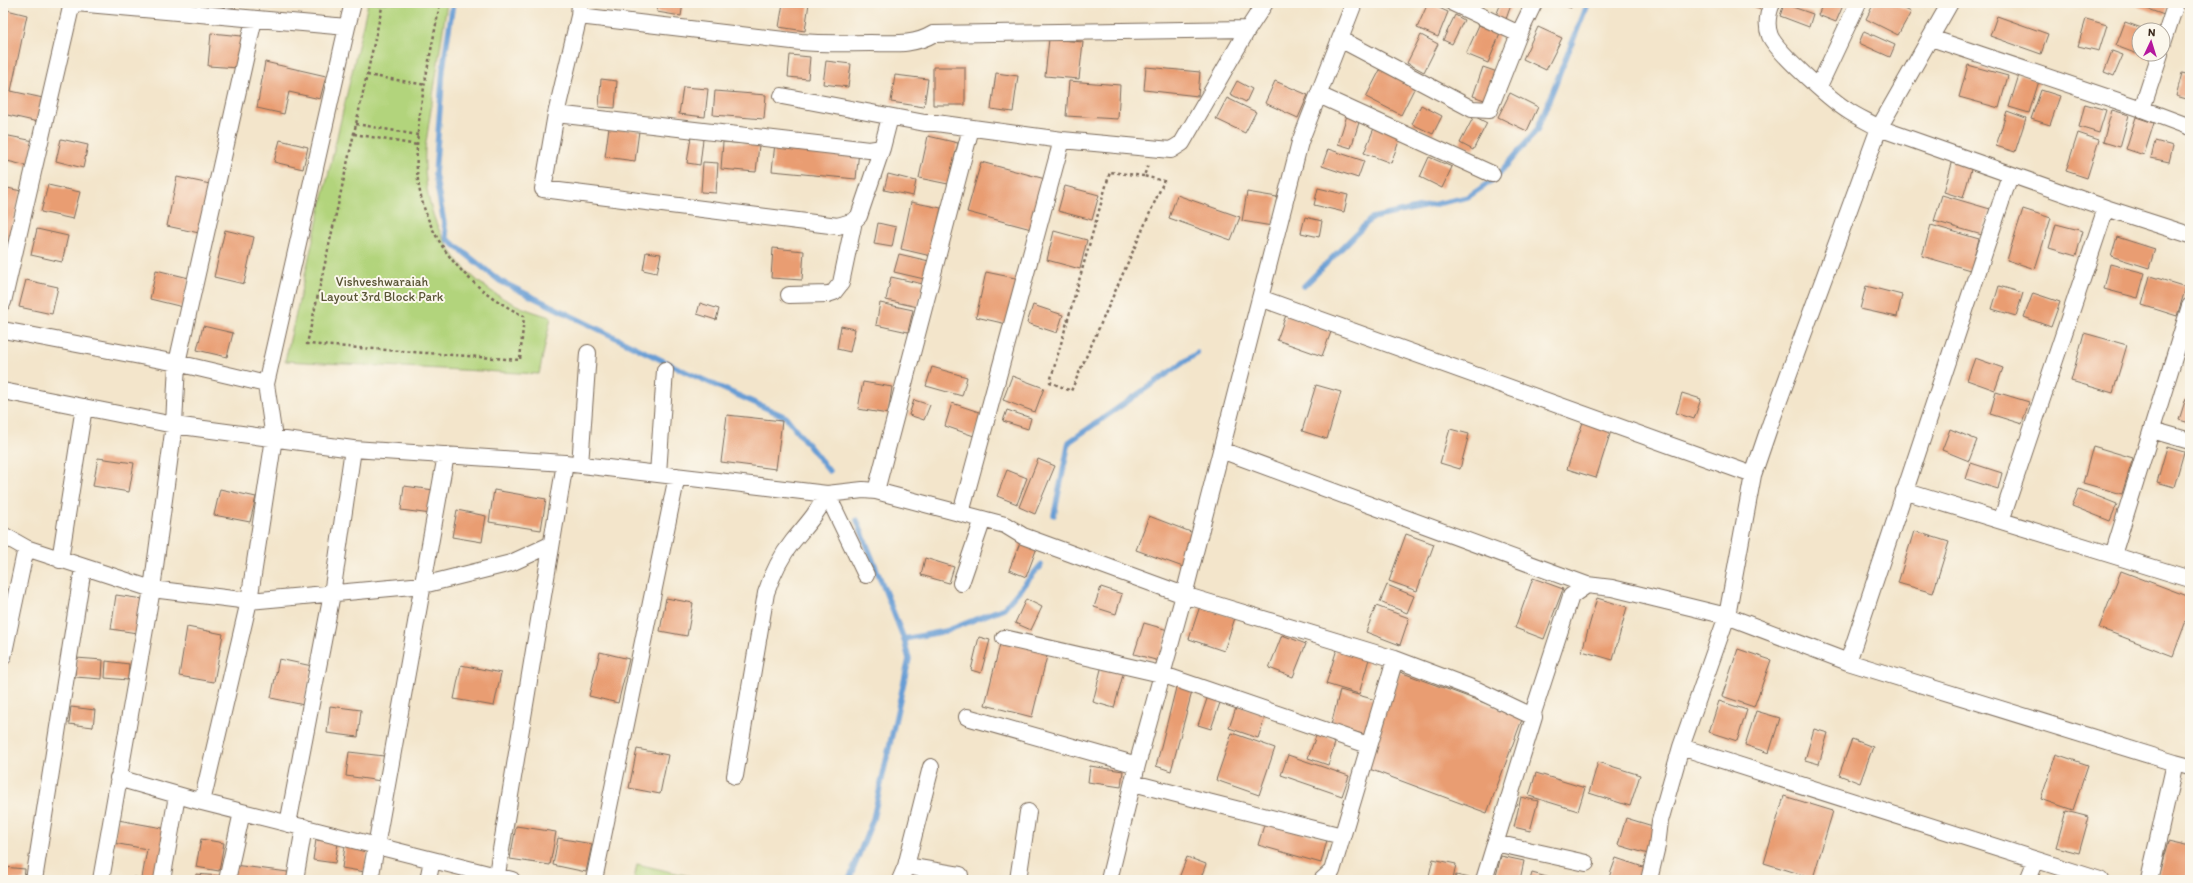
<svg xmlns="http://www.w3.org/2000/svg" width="2193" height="883" font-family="Itim,sans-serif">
<rect width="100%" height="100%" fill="#fbf7ec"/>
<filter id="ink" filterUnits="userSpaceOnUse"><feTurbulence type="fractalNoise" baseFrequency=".025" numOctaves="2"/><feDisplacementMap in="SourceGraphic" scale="8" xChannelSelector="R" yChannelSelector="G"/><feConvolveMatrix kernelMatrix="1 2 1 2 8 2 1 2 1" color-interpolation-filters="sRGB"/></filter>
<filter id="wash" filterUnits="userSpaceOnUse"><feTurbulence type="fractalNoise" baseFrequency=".012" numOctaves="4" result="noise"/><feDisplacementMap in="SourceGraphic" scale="16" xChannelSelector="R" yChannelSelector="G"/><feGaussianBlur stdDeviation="0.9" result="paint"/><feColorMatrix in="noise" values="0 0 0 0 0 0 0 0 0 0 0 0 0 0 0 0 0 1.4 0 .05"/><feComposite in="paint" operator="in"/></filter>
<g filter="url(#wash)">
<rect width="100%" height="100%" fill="#f3e5cb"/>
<!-- green -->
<path fill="#b2d47c" stroke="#767f4d" d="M368,3H447L425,149C421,235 468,296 551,317L539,374L285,361Z
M637,864L706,880H634Z"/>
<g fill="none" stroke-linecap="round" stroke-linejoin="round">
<!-- stream -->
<path stroke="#679dd4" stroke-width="5.5" d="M453,3L443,68L435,174L447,239L500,281L686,372L786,417L829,471
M1304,286L1372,218L1468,197L1496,178L1537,130L1588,3
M1054,515L1069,442L1197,353
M904,639L946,631L1004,608L1041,565
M849,880L873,819L909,659L904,639L857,520"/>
</g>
<g id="blocks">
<!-- building -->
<path fill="#e99d72" d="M658,3H683L681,16L657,12Z
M783,3H809L805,31L779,27Z
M1428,3L1448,12L1438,37L1417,28Z
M1501,3L1511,5L1505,22L1495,18Z
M1556,3H1572L1571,8Z
M1740,3H1764L1762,10Z
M1823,3H1844L1836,22L1818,15Z
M1874,3H1893L1911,12L1898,35L1866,19Z
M2131,3H2169L2164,15Z
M1784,4L1813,14L1809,27L1780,16Z
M3,9L27,15L11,91L43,98L38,122L3,114Z
M1455,15L1464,20L1452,44L1443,40Z
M1997,16L2048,34L2041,54L1990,36Z
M2086,19L2107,25L2099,51L2078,46Z
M2125,22L2147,30H2139V54H2149L2148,58L2116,46Z
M1479,25L1500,34L1488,63L1466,54Z
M1538,27L1562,38L1546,70L1523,59Z
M1864,31L1895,45L1890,57L1859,43Z
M211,33L242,36L239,68L208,66Z
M1421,35L1438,44L1424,72L1407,63Z
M1049,39L1083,42L1079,79L1045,76Z
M2112,51L2123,55L2114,76L2104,72Z
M790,55L810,57L808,79L788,77Z
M826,61L851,64L848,87L823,84Z
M265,62L326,76L320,99L289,92L284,114L257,108Z
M1968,65L2008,76L1999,108L1959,97Z
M1382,66L1417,83L1401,115L1366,97Z
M933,67H965V105H933Z
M1146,67L1200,72L1198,96L1144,90Z
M1483,67L1500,73L1490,102L1473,96Z
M996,73L1018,76L1013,112L991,109Z
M2182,73L2190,75V100L2176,96Z
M895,75L928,79L924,107L891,102Z
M2019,75L2039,81L2029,113L2009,107Z
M601,79L617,81L615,108L599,107Z
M1069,81L1120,85L1118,119L1066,116Z
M1237,81L1252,89L1246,102L1230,94Z
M1275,81L1308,95L1298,118L1265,103Z
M683,87L708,89L705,117L679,114Z
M2041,90L2060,96L2050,125L2031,119Z
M715,91L766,95L764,119L713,115Z
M1510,93L1538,107L1527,131L1498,117Z
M1227,98L1256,112L1245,133L1216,119Z
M2085,104L2106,110L2099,133L2079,127Z
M1421,105L1442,116L1433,134L1412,124Z
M2112,110L2129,115L2120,147L2103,142Z
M2007,111L2026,118L2015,152L1996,146Z
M1348,112L1361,116L1351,148L1338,144Z
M1474,116L1487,123L1473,150L1460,143Z
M2136,117L2154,123L2144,155L2126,149Z
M1376,123L1402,133L1391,163L1364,153Z
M609,127L639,131L635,161L605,157Z
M2078,133L2099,140L2087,178L2066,171Z
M4,135L34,141L28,166L3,160Z
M928,136L958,143L948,184L919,178Z
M691,137L703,139L700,165L687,163Z
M61,139L88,145L83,168L56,161Z
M280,140L308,147L303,169L274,162Z
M2155,141L2173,146L2169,162L2151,158Z
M723,142L759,145L756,172L721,169Z
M775,143L859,151L856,179L772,171Z
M1328,149L1364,161L1358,178L1322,166Z
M1429,157L1452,167L1442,188L1420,177Z
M1953,160L1972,166L1963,198L1944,192Z
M703,162L718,163L716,193L701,192Z
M981,162L1049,180L1035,230L967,212Z
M888,174L916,181L913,196L884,190Z
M177,177L210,184L199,233L167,226Z
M48,185L80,192L73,219L41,212Z
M1065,186L1099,195L1092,220L1058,211Z
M3,187L21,191L9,241L3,240Z
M1318,188L1348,195L1344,212L1314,205Z
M1247,192L1277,197L1272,226L1242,221Z
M1177,195L1240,217L1231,240L1169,218Z
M1942,195L1990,209L1982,235L1934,221Z
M911,202L941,208L931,256L901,249Z
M2023,209L2051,218L2035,269L2007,260Z
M1305,217L1322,221L1319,237L1301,233Z
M878,223L896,227L892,247L874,244Z
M2056,224L2083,231L2076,256L2049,248Z
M1931,225L1979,239L1970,270L1922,256Z
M37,229L68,236L62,262L31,255Z
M225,230L254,237L244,284L214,277Z
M1054,231L1087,240L1080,269L1047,260Z
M2117,237L2155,249L2149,268L2111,256Z
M773,248L804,251L802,280L771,278Z
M646,252L661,254L657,273L643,270Z
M899,254L929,261L924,279L894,272Z
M2110,264L2145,273L2138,298L2104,289Z
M156,270L189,278L183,307L150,299Z
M986,272L1020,279L1011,325L976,317Z
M2150,276L2186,287L2177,316L2142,305Z
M891,277L923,284L918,307L886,300Z
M26,280L58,287L52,314L19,307Z
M1866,286L1902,295L1897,317L1860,309Z
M1999,286L2023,293L2016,316L1992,309Z
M2033,293L2060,302L2051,327L2024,317Z
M700,303L719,309L716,320L697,314Z
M880,303L913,310L908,332L876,325Z
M1033,305L1063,315L1057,333L1027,323Z
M1286,315L1331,332L1322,356L1277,340Z
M203,326L233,333L227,357L197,350Z
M841,326L855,329L850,352L837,349Z
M2084,333L2127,345L2113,393L2071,381Z
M1975,358L2003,368L1995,390L1967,380Z
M932,367L967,377L962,396L926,386Z
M1012,376L1044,388L1035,412L1003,400Z
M863,382L892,387L888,414L858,409Z
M1316,385L1341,392L1327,439L1302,431Z
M1996,392L2029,402L2022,424L1990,414Z
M1682,393L1701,399L1694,419L1676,413Z
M2186,398L2190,400V423L2179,420Z
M914,400L930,405L924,420L909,415Z
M952,403L982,413L974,436L945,426Z
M1007,410L1031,418L1028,429L1003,421Z
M727,415L782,421L776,469L721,462Z
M1583,422L1611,431L1596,478L1567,469Z
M1450,429L1469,434L1460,469L1440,463Z
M1950,429L1977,440L1969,461L1942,450Z
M2093,446L2133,458L2122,494L2083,483Z
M2167,447L2184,452L2174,487L2157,482Z
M98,458L134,463L129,492L93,486Z
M1038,459L1055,466L1035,514L1019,507Z
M1971,463L2002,473L1998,489L1966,479Z
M1007,470L1027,478L1017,504L997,496Z
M404,486L434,490L431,514L401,510Z
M220,489L256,497L250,522L214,515Z
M2079,489L2117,504L2110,521L2072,506Z
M494,490L546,499L541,530L489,522Z
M457,510L486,516L482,542L452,537Z
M1149,516L1196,534L1183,567L1136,550Z
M1914,531L1949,542L1933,593L1898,583Z
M1406,534L1434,544L1417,591L1389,581Z
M1022,538L1038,545L1026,577L1009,570Z
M925,558L954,567L949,583L921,575Z
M2121,571L2190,597V610L2173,656L2099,628Z
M1533,578L1563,589L1544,639L1515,628Z
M1387,585L1414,596L1407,613L1380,602Z
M1101,587L1122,594L1116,614L1094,607Z
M116,595L143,599L137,633L111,629Z
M666,598L693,603L687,636L660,631Z
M1597,598L1627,607L1613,660L1582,651Z
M1026,599L1042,607L1031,630L1015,623Z
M1200,606L1235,618L1224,651L1189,639Z
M1376,606L1409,618L1400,645L1366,632Z
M1144,623L1168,630L1159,661L1134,654Z
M187,627L223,634L214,682L179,676Z
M1282,635L1306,644L1293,677L1269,668Z
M979,637L990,640L981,673L971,670Z
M1001,640L1048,652L1032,717L985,705Z
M1337,649L1369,659L1359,694L1326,684Z
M1738,649L1771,660L1754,707L1722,696Z
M600,652L629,659L618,703L589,696Z
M76,658L103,660L102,679L75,677Z
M279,659L312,666L304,705L271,698Z
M106,661L129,664L128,680L105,678Z
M461,665L501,673L494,706L454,699Z
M1102,665L1124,671L1114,708L1093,702Z
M1400,672L1523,717L1487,813L1364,767Z
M1177,684L1193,688L1171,771L1156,766Z
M1340,690L1376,700L1366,735L1331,725Z
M1208,696L1221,700L1211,729L1198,725Z
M1719,701L1747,710L1737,741L1709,732Z
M1237,705L1266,714L1258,738L1229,728Z
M330,706L361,710L358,737L327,733Z
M71,707L95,710L93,727L69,724Z
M1756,711L1780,718L1769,753L1745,745Z
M1814,729L1828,733L1819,764L1805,760Z
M1232,733L1275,748L1259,795L1216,780Z
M1317,733L1336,740L1328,765L1308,758Z
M1852,739L1873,747L1860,783L1839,775Z
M637,749L668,755L660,794L629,788Z
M349,752L384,756L381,781L346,776Z
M2056,754L2088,765L2073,810L2041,799Z
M1288,755L1349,776L1342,796L1281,775Z
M1598,762L1640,775L1630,806L1589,793Z
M1090,766L1123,771L1121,787L1088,782Z
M1536,773L1585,788L1578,811L1529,796Z
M1784,796L1833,811L1813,878L1764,863Z
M1521,797L1538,801L1530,831L1514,827Z
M2066,811L2089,817L2079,853L2056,847Z
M1626,818L1656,827L1648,854L1618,845Z
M118,820L168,829L159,880H133L134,877L142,878L147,849L113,843Z
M1265,822L1327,840L1321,863L1258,845Z
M516,826L556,832L550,865L510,859Z
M558,838L592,844L586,872L553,865Z
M201,839L224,843L219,871L196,867Z
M316,840L338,843L335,863L313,860Z
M2168,841L2190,846V865L2186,880H2168L2158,877Z
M345,846L368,849L365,872L342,868Z
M1501,856L1524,861L1520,880H1495Z
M1187,857L1206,864L1200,880L1179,878Z
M1616,858L1649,869L1646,880H1608Z
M1433,859L1456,864L1453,880H1428Z
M234,865L288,872L287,880H232Z
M3,867L25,869L24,880H3Z
M1532,873L1558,880H1530Z
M196,874L219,876L218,880H195Z
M1456,875L1474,879V880H1455Z
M110,877L130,879V880H110Z"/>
</g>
</g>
<g filter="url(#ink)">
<use href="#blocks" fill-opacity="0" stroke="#7b6b5b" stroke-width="1"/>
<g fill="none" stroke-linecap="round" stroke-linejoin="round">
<defs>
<path id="minor" d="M580,3L579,16L556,114L543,189L838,226L854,221L859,216L882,148
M1453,3L1519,34
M1772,3C1768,13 1766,26 1770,36C1777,52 1831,100 1847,110C1857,117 1869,122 1879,128L2106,208L2190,235
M579,16L801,42C824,44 846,43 870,43C892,43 913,46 933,34L1248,29L1265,3
M347,27L353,3
M1931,38L2142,109L2190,127
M1340,39L1472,109L1489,110L1519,34L1534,3
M2163,43L2176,3
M1819,86L1858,3
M1319,95L1492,174
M782,96L925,123H936L1062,140L1171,150L1182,143L1248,29
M2142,109L2160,54
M556,114L869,150L882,148L890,117
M789,295L828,294L834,292L841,283L854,221
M1260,298L1753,475
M3,302L72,3
M3,330L177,363L266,384L347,27L76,3
M3,391L174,425L353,449L565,463
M2152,430L2190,441
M1221,450L1587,585
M580,465L588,353
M658,474L665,370
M876,491L971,128
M1904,491L2190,579
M827,494L866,575
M961,513L1062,140
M2001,521L2106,208
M3,535L26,548L3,657
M26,548L152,589L249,601L423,585L511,563L550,545
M2113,555L2190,306
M60,560L84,407
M961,583L983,519
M1004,638L1161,674L1368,745
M1848,662L2010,175
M967,717L1137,765
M1681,747L2100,880
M2175,763L2190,767
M735,776L766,593C772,575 781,556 793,541C808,523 816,515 827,494
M118,778L202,802L512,880
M1133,783L1342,836
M202,802L249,601L274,438L266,384
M288,824L332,594L353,449
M1495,843L1586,863
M906,866L960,875
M34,880L83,568
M101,880L152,589L174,425L177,363L254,19
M162,880L177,796
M227,880L242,812
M295,880L304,827
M370,880L446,455
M428,880L432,860
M496,880L565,463L827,494L863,490L876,491L1005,525L1023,536L1184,595L1395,659L1477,690L1534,717L1533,713L1571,596L1587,585L1612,588L1727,616L1848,662L2175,763L2149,880
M594,880L677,476
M900,880L906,866L931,767
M1018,880L1028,812
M1109,880L1137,765L1184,595L1300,142L1354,3
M1322,880L1332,871L1395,659
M1484,880L1534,717
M1649,880L1657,846L1660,821L1681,747L1727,616L1753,475L1770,425L1879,128L1950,3
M2028,880L2036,860"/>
</defs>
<!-- minor casing -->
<use href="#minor" stroke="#7b6b5b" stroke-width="18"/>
<!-- path -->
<path stroke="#7b6b5b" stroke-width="2.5" stroke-dasharray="3 3" stroke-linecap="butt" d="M383,3L307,344L520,360L524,316C457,283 412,224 417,147C419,101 432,49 440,3
M367,75L426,85
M356,124L418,135
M354,134L417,145
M1144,176L1110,172L1050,382L1071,391L1164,181L1144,176L1148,164"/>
<!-- minor -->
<use href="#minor" stroke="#fff" stroke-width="16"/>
</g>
</g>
<g text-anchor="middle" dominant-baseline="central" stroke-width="4" stroke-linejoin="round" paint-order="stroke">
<!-- park labels -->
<g font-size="13" fill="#595436" stroke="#fbf7ec">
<text x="382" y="281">Vishveshwaraiah<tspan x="382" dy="15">Layout 3rd Block Park</tspan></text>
</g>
</g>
<!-- margin -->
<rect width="2193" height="883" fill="none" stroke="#fbf7ec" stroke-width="16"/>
<!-- north arrow -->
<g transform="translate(2151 42) rotate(4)"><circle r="19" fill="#fbf7ec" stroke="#aea59a"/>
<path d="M0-3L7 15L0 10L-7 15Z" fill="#b5179e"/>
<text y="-6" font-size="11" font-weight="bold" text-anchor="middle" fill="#3b2a1e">N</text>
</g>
</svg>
